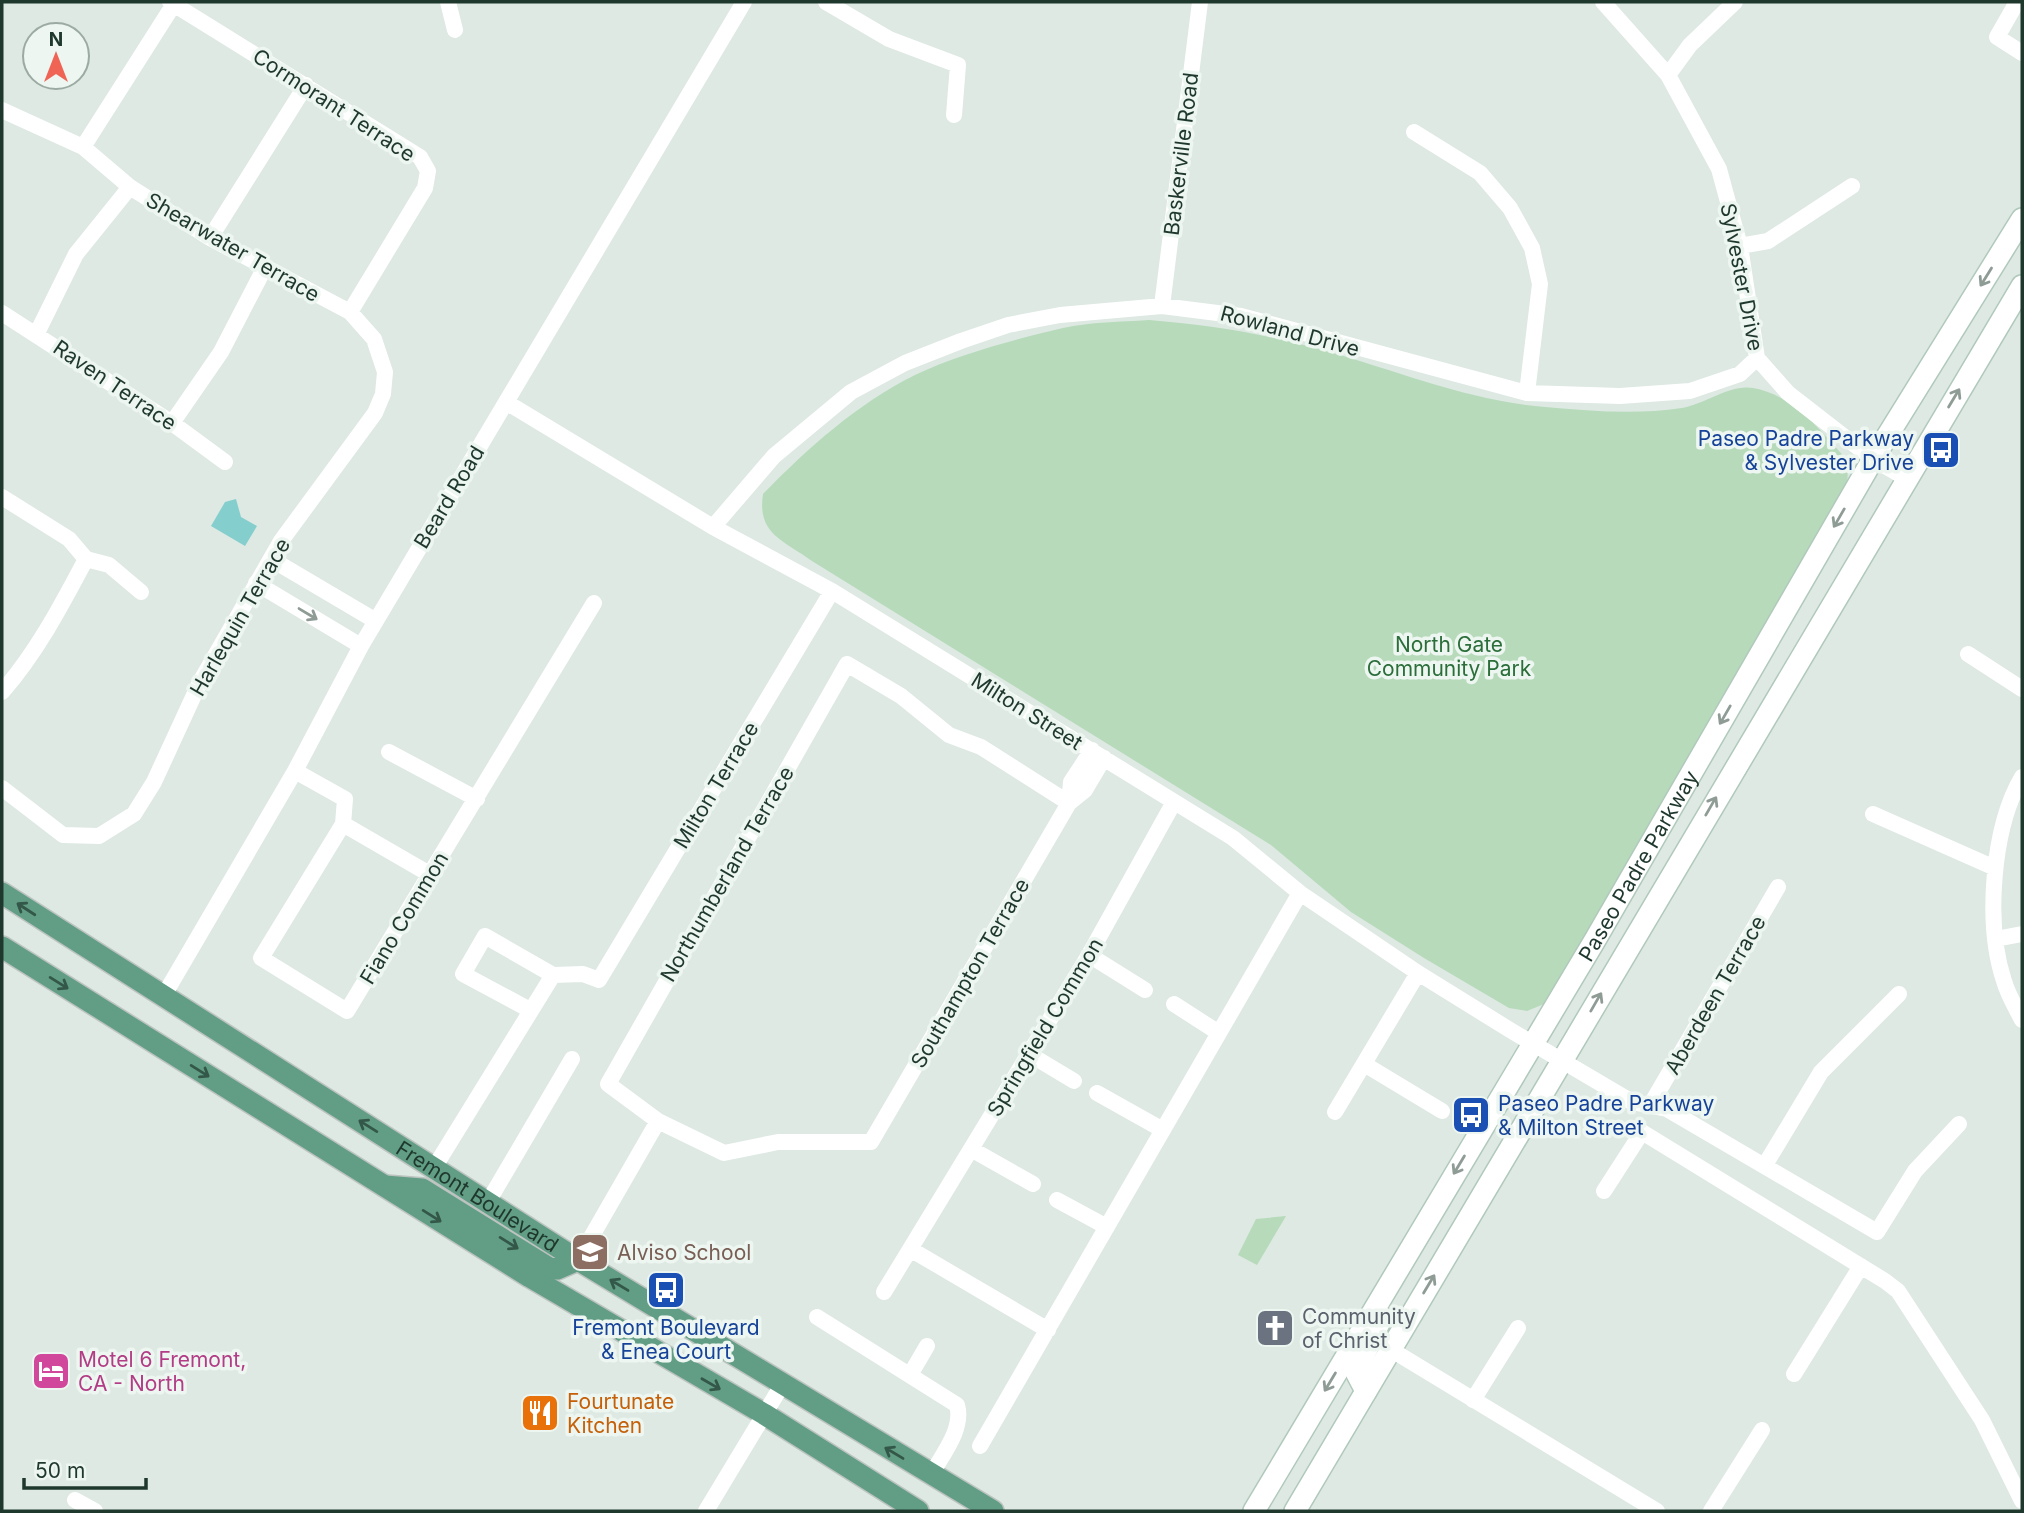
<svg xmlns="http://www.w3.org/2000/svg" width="2024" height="1513" font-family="Inter,sans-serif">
<rect width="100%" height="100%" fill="#dde9e2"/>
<!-- green -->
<path fill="#b6daba" d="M1149,320C1210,325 1267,334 1326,351C1398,371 1469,401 1545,407C1590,411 1637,415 1682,408C1705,404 1730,384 1753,388C1794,395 1822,432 1848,461L1847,497L1544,1004L1527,1011L1509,1008L1424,958L1351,912L1271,845L812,561C783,540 757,534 763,494C808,448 857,404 915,375C959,354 1016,339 1063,328C1091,322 1121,322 1149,320Z
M1286,1216L1257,1265L1238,1255L1256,1219Z"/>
<!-- water -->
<path fill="#85cece" d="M236,499L241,517L257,526L245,546L211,526L225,502Z"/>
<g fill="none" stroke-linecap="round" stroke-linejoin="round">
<defs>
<g id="secondary">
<path d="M1366,1391L1356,1372L1382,1317"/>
<path id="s1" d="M1254,1511L1595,940L1873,459L2022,219"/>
<path d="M1295,1511L2022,286"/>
</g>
<g id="primary">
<path id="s2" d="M2,893L578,1260L993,1511"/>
<path d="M2,947L530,1277L764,1414L918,1511"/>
<path d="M385,1186L422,1189L549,1268L557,1269L578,1260"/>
</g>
</defs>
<!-- secondary casing -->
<use href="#secondary" stroke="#b1c9bc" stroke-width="24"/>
<!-- primary casing -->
<use href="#primary" stroke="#bcc3c0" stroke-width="24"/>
<!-- street -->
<path stroke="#fff" stroke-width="16" d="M170,2L420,157L428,171L425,188L350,312
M448,2L455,30
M826,2L889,39L958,65L954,115
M1603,2L1668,75L1719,169L1740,246L1757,358L1788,393L1873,459L1906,478
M2017,2L1997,37L2022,53
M1668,75L1690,45L1735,2
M2,110L83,147L130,187L210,238L350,312L374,339L385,372L383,394L375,413L281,541L200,682L154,782L134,814L99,836L63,835L2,788
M1414,132L1480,173L1510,208L1532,248L1540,284L1527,393
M83,147L174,4
M210,238L306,85
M1740,246L1768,241L1852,186
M1162,306L1200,2
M2,313L172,423L225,462
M37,333L76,254L130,187
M506,402L713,527L832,591L1233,838L1300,893L1418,973L1510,1030L1632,1102L1667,1109L1877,1232L1915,1171L1959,1124
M172,423L221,352L264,269
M2,497L69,539L86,559L109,565L141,592
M713,527L774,456L851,392L905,363L961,341L1008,325L1060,315L1162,306L1241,316L1527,393L1620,396L1690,391L1740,374L1757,358
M271,559L376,621
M256,583L361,646
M1968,654L2022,689
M2,692C37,652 61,606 86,559
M389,752L477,799
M295,771L345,799L343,824L431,875
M2022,777C1992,828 1985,924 2004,981C2008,995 2016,1008 2022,1020
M1069,803L981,747L949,735L901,696L847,664L608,1084L658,1121L724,1153L778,1142H871L1069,803L1085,790L1104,758
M1069,803L1071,782L1092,750
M1873,814L1995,868
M343,824L261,958L347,1011L594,603
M1996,939L2022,934
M1089,955L1145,990
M163,997L295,771L361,646L744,2
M1174,1004L1219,1033
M530,1010L463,974L485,936L553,975L583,974L599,980L832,591
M1029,1054L1074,1081
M1364,1064L1442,1111
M1097,1093L1163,1130
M1651,1104L1778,887
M1335,1112L1418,973
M971,1149L1033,1184
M1765,1165L1821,1072L1899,994
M434,1168L553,975
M1604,1191L1642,1132L1885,1281L1898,1291L1982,1420L2022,1501
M1057,1200L1107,1227
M488,1202L572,1059
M910,1249L1048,1330
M578,1260L658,1121
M884,1292L1089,955L1174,802
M817,1317L957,1405C964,1429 942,1455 931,1475
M1390,1349L1657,1511
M1794,1374L1861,1266
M910,1375L927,1346
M1473,1400L1518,1328
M980,1446L1300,893
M75,1500L95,1511
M706,1511L782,1385
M1711,1511L1762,1430"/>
<!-- secondary -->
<use href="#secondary" stroke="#fff" stroke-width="21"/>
<!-- primary -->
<use href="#primary" stroke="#629e86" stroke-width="21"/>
</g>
<!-- one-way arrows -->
<defs><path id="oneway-shaft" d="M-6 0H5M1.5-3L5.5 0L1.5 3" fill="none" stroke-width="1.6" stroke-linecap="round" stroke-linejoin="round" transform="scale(1.75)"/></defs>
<g stroke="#8f9c96">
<use href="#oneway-shaft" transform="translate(1986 277) rotate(122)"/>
<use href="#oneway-shaft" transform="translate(1954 398) rotate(-59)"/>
<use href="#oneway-shaft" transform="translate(1839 518) rotate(120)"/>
<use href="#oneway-shaft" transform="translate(308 614) rotate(31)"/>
<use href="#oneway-shaft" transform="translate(1725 715) rotate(120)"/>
<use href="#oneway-shaft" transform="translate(1711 806) rotate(-60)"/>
<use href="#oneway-shaft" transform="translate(1596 1002) rotate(-60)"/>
<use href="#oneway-shaft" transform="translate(1459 1165) rotate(121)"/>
<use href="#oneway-shaft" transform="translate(1429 1284) rotate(-59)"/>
<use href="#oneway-shaft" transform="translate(1330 1382) rotate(121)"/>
</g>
<g stroke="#335748">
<use href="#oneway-shaft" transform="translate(26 909) rotate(-147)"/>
<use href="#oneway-shaft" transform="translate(59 983) rotate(32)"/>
<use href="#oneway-shaft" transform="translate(200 1071) rotate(32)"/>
<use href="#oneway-shaft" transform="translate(368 1126) rotate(-148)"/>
<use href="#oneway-shaft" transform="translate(432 1216) rotate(32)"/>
<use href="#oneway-shaft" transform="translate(509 1243) rotate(32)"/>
<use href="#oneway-shaft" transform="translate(619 1285) rotate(-149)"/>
<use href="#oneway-shaft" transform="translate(711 1384) rotate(30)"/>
<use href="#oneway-shaft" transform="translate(894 1453) rotate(-149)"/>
</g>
<!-- icons -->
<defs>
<symbol id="bus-square" viewBox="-11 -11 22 22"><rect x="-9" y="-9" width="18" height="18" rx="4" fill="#1a4fb4" stroke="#edf6f0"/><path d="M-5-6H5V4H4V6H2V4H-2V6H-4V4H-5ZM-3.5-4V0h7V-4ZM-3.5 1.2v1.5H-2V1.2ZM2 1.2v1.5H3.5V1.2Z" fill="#fff"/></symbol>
<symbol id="school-square" viewBox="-11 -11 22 22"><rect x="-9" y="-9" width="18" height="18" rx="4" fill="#8d6e63" stroke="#edf6f0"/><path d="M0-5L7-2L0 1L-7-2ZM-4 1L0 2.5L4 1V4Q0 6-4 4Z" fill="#fff"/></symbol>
<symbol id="church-square" viewBox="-11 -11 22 22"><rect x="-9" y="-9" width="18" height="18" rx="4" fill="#6b7280" stroke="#edf6f0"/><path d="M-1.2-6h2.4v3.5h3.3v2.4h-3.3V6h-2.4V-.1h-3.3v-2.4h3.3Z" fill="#fff"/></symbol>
<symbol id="hotel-square" viewBox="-11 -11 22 22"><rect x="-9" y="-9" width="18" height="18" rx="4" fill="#d1479c" stroke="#edf6f0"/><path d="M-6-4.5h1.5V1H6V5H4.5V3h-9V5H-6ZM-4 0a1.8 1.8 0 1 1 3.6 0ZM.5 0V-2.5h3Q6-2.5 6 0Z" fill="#fff"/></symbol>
<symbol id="restaurant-square" viewBox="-11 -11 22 22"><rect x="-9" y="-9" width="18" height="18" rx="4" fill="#e8710a" stroke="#edf6f0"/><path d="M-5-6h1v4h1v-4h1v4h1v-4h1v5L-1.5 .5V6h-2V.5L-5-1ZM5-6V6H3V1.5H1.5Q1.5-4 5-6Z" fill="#fff"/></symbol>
</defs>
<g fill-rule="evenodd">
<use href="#bus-square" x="1919" y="428" width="44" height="44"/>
<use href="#bus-square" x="1449" y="1093" width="44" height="44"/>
<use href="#school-square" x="568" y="1230" width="44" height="44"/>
<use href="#bus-square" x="644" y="1268" width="44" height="44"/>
<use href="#church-square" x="1253" y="1306" width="44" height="44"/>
<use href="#hotel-square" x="29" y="1349" width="44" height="44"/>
<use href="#restaurant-square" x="518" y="1391" width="44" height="44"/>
</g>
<g text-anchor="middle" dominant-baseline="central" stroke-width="7" stroke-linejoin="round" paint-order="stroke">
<!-- street labels -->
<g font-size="21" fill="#1f382e" stroke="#edf6f0">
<text transform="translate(334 105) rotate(33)">Cormorant Terrace</text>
<text transform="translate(1181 154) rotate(-83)">Baskerville Road</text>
<text transform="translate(233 247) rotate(30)">Shearwater Terrace</text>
<text transform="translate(1742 277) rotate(79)">Sylvester Drive</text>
<text transform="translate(1290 331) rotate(15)">Rowland Drive</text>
<text transform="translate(115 385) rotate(34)">Raven Terrace</text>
<text transform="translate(449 497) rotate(-59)">Beard Road</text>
<text transform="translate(240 617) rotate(-60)">Harlequin Terrace</text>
<text transform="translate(1027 711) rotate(32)">Milton Street</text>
<text transform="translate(716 785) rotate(-59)">Milton Terrace</text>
<text stroke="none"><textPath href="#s1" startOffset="751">Paseo Padre Parkway</textPath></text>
<text transform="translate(727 874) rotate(-60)">Northumberland Terrace</text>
<text transform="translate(404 918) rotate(-59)">Fiano Common</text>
<text transform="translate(970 973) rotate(-60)">Southampton Terrace</text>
<text transform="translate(1715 995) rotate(-60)">Aberdeen Terrace</text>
<text transform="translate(1045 1027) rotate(-59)">Springfield Common</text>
<text stroke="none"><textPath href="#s2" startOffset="564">Fremont Boulevard</textPath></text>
</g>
<!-- transit labels -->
<g font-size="21" fill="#164399" stroke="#edf6f0" text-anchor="end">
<text x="1914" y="438">Paseo Padre Parkway<tspan x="1914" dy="24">&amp; Sylvester Drive</tspan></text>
<text x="1498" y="1103" text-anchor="start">Paseo Padre Parkway<tspan x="1498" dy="24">&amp; Milton Street</tspan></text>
<text x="666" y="1327" text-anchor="middle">Fremont Boulevard<tspan x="666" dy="24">&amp; Enea Court</tspan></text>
</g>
<!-- park labels -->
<g font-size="21" fill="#2b6e3a" stroke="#edf6f0">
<text x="1449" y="644">North Gate<tspan x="1449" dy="24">Community Park</tspan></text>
</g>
<!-- education labels -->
<g font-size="21" fill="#785e54" stroke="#edf6f0" text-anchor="start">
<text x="617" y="1252">Alviso School</text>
</g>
<!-- worship labels -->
<g font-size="21" fill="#5b616d" stroke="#edf6f0" text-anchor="start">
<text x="1302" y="1316">Community<tspan x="1302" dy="24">of Christ</tspan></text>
</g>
<!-- hotel labels -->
<g font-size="21" fill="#b23c85" stroke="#edf6f0" text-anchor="start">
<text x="78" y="1359">Motel 6 Fremont,<tspan x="78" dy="24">CA - North</tspan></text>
</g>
<!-- food labels -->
<g font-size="21" fill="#c56008" stroke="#edf6f0" text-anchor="start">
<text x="567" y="1401">Fourtunate<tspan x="567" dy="24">Kitchen</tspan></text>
</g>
</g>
<!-- border -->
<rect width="2024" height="1513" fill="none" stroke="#1f382e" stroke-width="7"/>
<!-- north arrow -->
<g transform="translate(56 56)"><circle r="33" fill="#edf6f0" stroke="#9baaa2" stroke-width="2"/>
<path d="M0-5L12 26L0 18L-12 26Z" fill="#ef6455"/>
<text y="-10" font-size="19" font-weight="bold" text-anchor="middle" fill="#1f382e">N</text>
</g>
<!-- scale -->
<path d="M24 1478v10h122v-10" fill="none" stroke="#1f382e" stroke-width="3.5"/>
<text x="35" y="1478" font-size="21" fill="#1f382e" stroke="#edf6f0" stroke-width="5" paint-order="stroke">50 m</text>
</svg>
